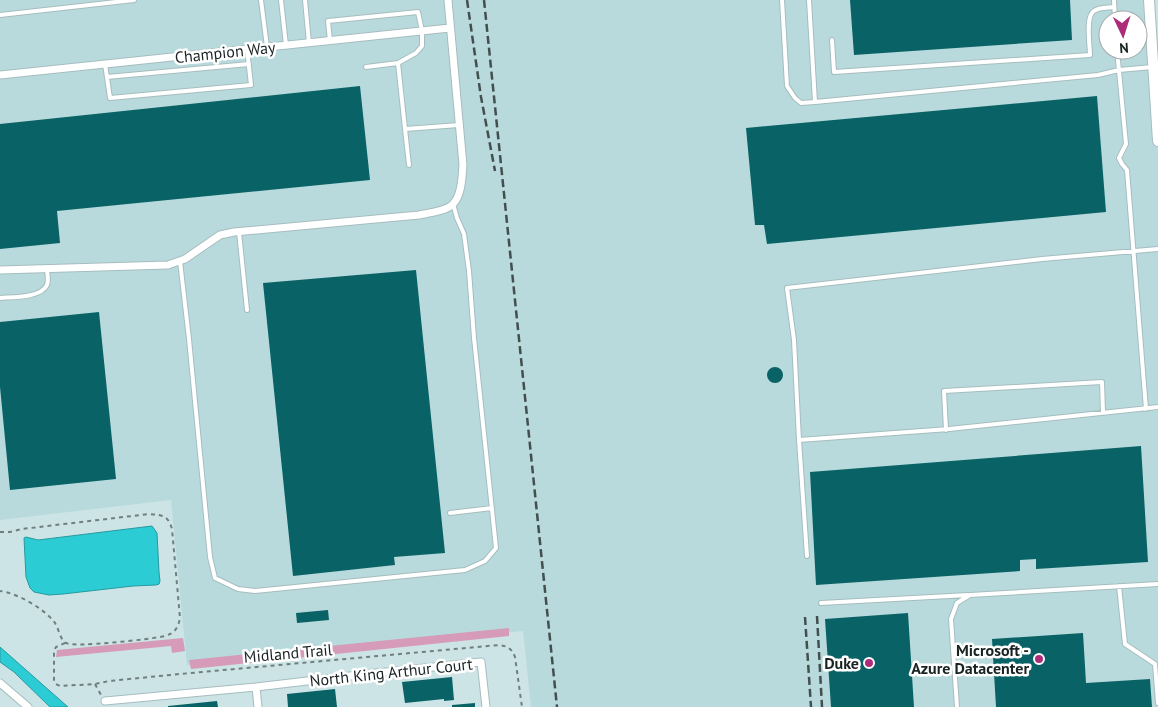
<svg xmlns="http://www.w3.org/2000/svg" width="1158" height="707" font-family="'PT Sans',sans-serif">
<rect width="100%" height="100%" fill="#cce4e5"/>
<!-- built -->
<path fill="#b9dadc" fill-rule="evenodd" d="M0,0H1149L1158,141V707H531L523,631L187,665L171,500L0,520ZM1108,20H1138V50H1108Z"/>
<!-- green -->
<path fill="#d59bb8" d="M509,628V636L191,669L189,660Z
M183,638L185,651L172,653L171,646L56,657L57,650Z"/>
<!-- water -->
<path fill="#2cccd5" stroke="#2799a0" d="M152,526L157,533L159,572L160,581L159,584L156,585L133,586L63,594L49,595L34,592L30,588L26,577L24,538L26,537L38,540Z
M0,647L68,707H50L14,672L0,662Z"/>
<!-- building -->
<path fill="#096266" d="M850,0H1070L1072,40L854,55Z
M360,86L370,180L57,211L60,243L0,249V124Z
M1097,96L1106,212L767,244L764,225H755L746,128Z
M416,270L445,553L394,557L395,565L293,576L263,283Z
M99,312L116,479L10,490L0,387V322Z
M767 375a8 8 0 1 1 16 0a8 8 0 1 1-16 0Z
M1141,446L1148,562L1036,569V559L1020,560V571L816,585L810,472Z
M328,610L329,620L297,623L296,613Z
M908,613L914,707H831L825,619Z
M1083,633L1086,683L1150,679L1152,707H996L992,639Z
M452,677L454,700L444,701V699L405,703L402,682Z
M335,689L337,707H288L287,694Z
M217,701L218,707H168V706Z
M475,703V707H452V705Z"/>
<g fill="none" stroke-linecap="round" stroke-linejoin="round">
<defs>
<path id="lane" d="M261,0L267,47
M281,0L286,45
M305,0L309,43
M782,0L787,86L795,98L801,103L815,102
M809,0L815,102L1098,75L1119,70L1153,67
M1114,0L1115,20
M0,15L134,0
M832,40L834,72L1090,55C1090,46 1085,16 1094,11C1099,7 1108,8 1114,7
M330,41L328,21L418,12L422,31V46L416,53L398,63
M1117,50L1126,144L1119,158L1122,164L1127,170L1146,409
M105,64L110,98L251,85L247,49
M366,67L398,63L405,129L459,125
M107,77L249,64
M405,129L409,165
M239,232L247,310
M1158,249L1042,259L787,288L794,340L799,440L949,429L1158,407
M180,261L189,339L210,557L215,578L238,589L255,591L465,570L485,561L496,548L474,338L469,271L464,234L457,218L453,204
M0,298C12,297 41,298 47,285C49,280 47,274 47,268
M946,430L944,391L1102,382L1103,413
M799,440L807,556
M450,513L492,508
M1119,586L1125,644L1155,664L1158,703
M821,603L968,595
M957,707L951,619L957,603L970,595L1158,584"/>
<path id="street" d="M0,75L450,28
M0,270L168,265L185,259L220,235L234,232L419,215C429,213 447,211 453,204C462,195 462,176 463,165L448,0
M0,683L28,707
M256,687L258,707
M105,701L256,687L367,674L481,662L486,707"/>
<path id="secondary" d="M1149,0L1158,141"/>
</defs>
<!-- lane casing -->
<use href="#lane" stroke="#a6bdbf" stroke-width="6"/>
<!-- street casing -->
<use href="#street" stroke="#a6bdbf" stroke-width="9"/>
<!-- secondary casing -->
<use href="#secondary" stroke="#a6bdbf" stroke-width="12"/>
<!-- path -->
<path stroke="#6f7f7f" stroke-width="2" stroke-dasharray="4 4" stroke-linecap="butt" d="M0,532H10L22,529L149,514C162,515 168,515 172,529L180,618C178,628 175,633 165,636C152,639 74,648 66,643C60,640 59,629 55,623C45,609 17,593 0,591
M65,643L56,647L54,651V681L56,684L60,686L95,684L109,681L180,674L499,645C508,646 512,649 515,657L522,707
M95,684L101,695"/>
<!-- lane -->
<use href="#lane" stroke="#fff" stroke-width="4"/>
<!-- street -->
<use href="#street" stroke="#fff" stroke-width="7"/>
<!-- secondary -->
<use href="#secondary" stroke="#fff" stroke-width="10"/>
<!-- rail -->
<path stroke="#434f4f" stroke-width="2.5" stroke-dasharray="8 4" stroke-linecap="butt" d="M467,0L481,97L495,171
M484,0L557,707
M817,616L822,707
M805,617L811,707"/>
</g>
<!-- markers -->
<g fill="#ac2c7a" stroke="#fff" stroke-width="2">
<circle cx="1039" cy="659" r="5"/>
<circle cx="869" cy="663" r="5"/>
</g>
<g text-anchor="middle" dominant-baseline="central" stroke-width="5" stroke-linejoin="round" paint-order="stroke">
<!-- street labels -->
<g font-size="16" fill="#1a2323" stroke="#fff">
<text transform="translate(225 52) rotate(-6)">Champion Way</text>
<text transform="translate(288 653) rotate(-5)">Midland Trail</text>
<text transform="translate(391 672) rotate(-6)">North King Arthur Court</text>
</g>
<!-- poi labels -->
<g font-size="16" font-weight="bold" fill="#1a2323" stroke="#fff" text-anchor="end">
<text x="1029" y="650">Microsoft -<tspan x="1029" dy="18">Azure Datacenter</tspan></text>
<text x="859" y="663">Duke</text>
</g>
</g>
<!-- north arrow -->
<g transform="translate(1123 35) rotate(176)"><circle r="24" fill="#ffffff" stroke="#a3a7a7"/>
<path d="M0-4L9 19L0 12L-9 19Z" fill="#ac2c7a"/>
<text y="-8" font-size="14" font-weight="bold" text-anchor="middle" fill="#1a2323">N</text>
</g>
</svg>
